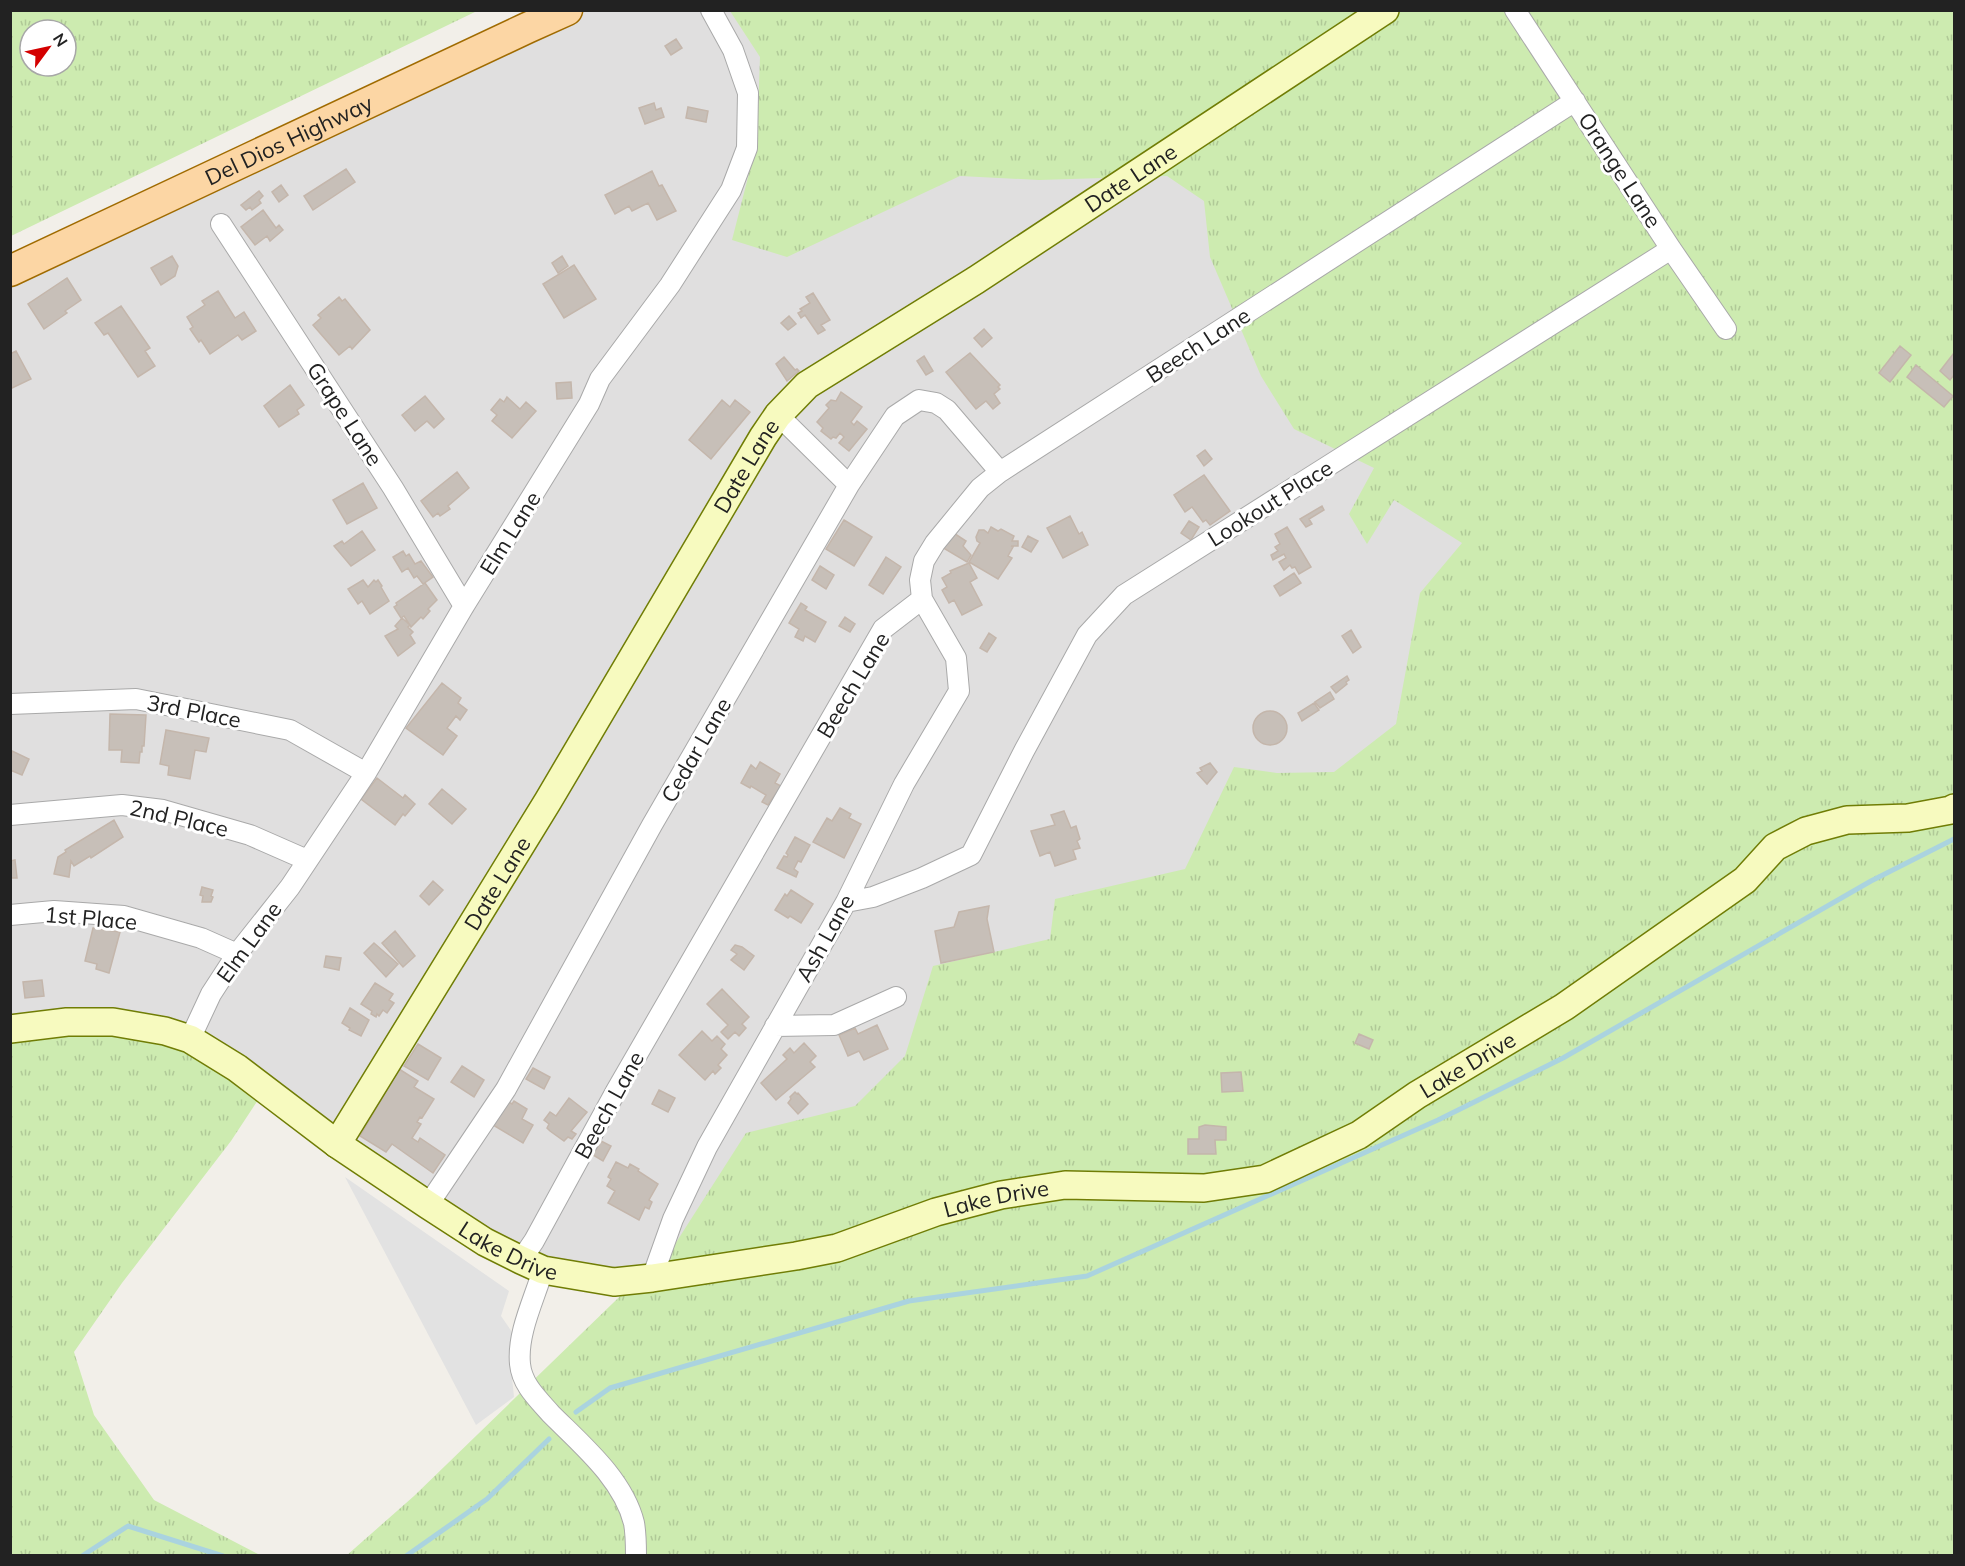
<svg xmlns="http://www.w3.org/2000/svg" width="1965" height="1566" font-family="Mulish,sans-serif">
<defs>
<pattern id="grass-tufts" width="24" height="20" patternUnits="userSpaceOnUse" patternTransform="scale(1.5)"><rect width="24" height="20" fill="#cdebb0"/><path d="M3 7l-1-3M5 7V3M7 7l1-3M15 17l-1-3M17 17v-4M19 17l1-3" fill="none" stroke="#b0c997"/></pattern>
</defs>
<rect width="100%" height="100%" fill="#f2efe9"/>
<!-- residential -->
<path fill="#e0dfdf" d="M571,11H1954V1555L1329,1198L580,1286L229,1067L11,1037L10,271Z"/>
<!-- grass -->
<path fill="url(#grass-tufts)" fill-rule="evenodd" d="M11,10H477V11L11,236ZM30,30H66V66H30Z
M730,11H1954V1555L346,1556L414,1496L677,1241L746,1133L855,1106L905,1056L933,966L1050,939L1055,899L1185,869L1234,767L1277,773L1334,772L1396,724L1420,593L1462,543L1394,500L1367,544L1349,514L1374,468L1294,429L1261,376L1210,257L1204,201L1167,176L1039,180L960,176L787,257L732,240L757,142L760,57Z
M10,1029L165,1031L258,1100L231,1141L122,1283L74,1352L94,1415L154,1500L260,1555H11Z"/>
<!-- parking -->
<path fill="#e2e2e2" d="M345,1177L509,1291L501,1316L512,1332L511,1368L514,1397L476,1425Z"/>
<g fill="none" stroke-linecap="round" stroke-linejoin="round">
<!-- stream -->
<path stroke="#aad3df" stroke-width="5" d="M576,1412L610,1388L909,1301L1087,1276L1438,1120L1563,1058L1871,881L1954,839
M82,1556L128,1526L223,1556
M406,1556L487,1499L549,1439"/>
</g>
<!-- building -->
<path fill="#c7bfb8" stroke="#c4b6ab" stroke-width="1.5" d="M676,39L682,48L671,55L665,46Z
M654,103L656,110L661,108L664,117L645,124L639,108Z
M688,107L708,111L706,122L686,118Z
M346,169L355,182L313,210L304,196Z
M652,171L659,186L662,185L676,211L657,220L648,203L632,211L629,206L615,214L605,195Z
M281,185L288,195L279,202L272,192Z
M259,191L263,196L259,200L261,203L252,210L250,207L246,210L241,205Z
M263,210L276,228L279,225L283,230L270,241L267,236L255,245L241,227Z
M172,256L178,266L175,276L161,285L151,268Z
M562,256L568,266L558,273L552,263Z
M574,265L596,299L564,318L543,284Z
M67,278L81,300L65,311L67,313L44,329L28,304Z
M218,291L235,318L244,312L256,331L242,340L238,335L210,354L201,340L199,342L190,329L193,327L187,317L205,305L202,301Z
M813,293L830,320L821,325L825,330L818,334L805,315L801,318L798,313L802,311L800,309L810,303L806,297Z
M339,297L342,301L345,299L370,330L352,349L350,346L339,355L313,325L321,318L318,315Z
M121,306L150,348L145,351L155,366L138,377L108,333L104,335L95,323Z
M789,316L796,324L788,330L781,323Z
M984,329L992,338L982,347L974,338Z
M1900,346L1911,355L1890,382L1879,373Z
M16,351L31,379L12,388L10,385V354Z
M970,353L1000,385L998,387L1000,389L994,394L1000,403L993,409L986,401L976,409L946,372Z
M1954,353V375L1950,380L1940,371Z
M924,356L933,371L926,375L917,361Z
M784,357L795,370L797,369L799,371L787,381L776,364Z
M1916,365L1953,396L1944,407L1907,377Z
M571,382L572,398L557,399L556,383Z
M290,385L304,405L297,410L299,414L279,427L264,406Z
M841,392L862,407L851,422L854,425L857,421L867,429L849,451L839,443L844,437L840,433L836,438L833,437L831,439L821,431L823,428L817,422L829,408L826,405L831,400L836,401Z
M425,396L444,419L434,428L427,421L415,431L402,415Z
M507,397L520,409L526,402L536,411L512,438L492,421L497,415L491,410L500,399L504,402Z
M722,400L730,407L735,400L750,412L711,459L689,440Z
M1205,450L1212,459L1204,466L1197,456Z
M457,472L469,488L448,506L450,509L440,516L438,513L433,517L421,501Z
M1204,475L1230,511L1210,525L1206,520L1203,522L1192,507L1185,512L1174,495Z
M363,483L377,508L347,524L333,500Z
M1322,506L1324,510L1309,519L1312,524L1306,527L1300,519Z
M1070,516L1079,534L1082,532L1088,545L1063,558L1047,528Z
M844,520L872,537L854,566L826,549Z
M1189,521L1199,527L1191,540L1181,533Z
M991,527L998,531L1001,529L1014,536L1012,541H1018V546H1011L1013,547L1008,556L1012,558L998,579L969,562L980,543L977,541L976,537L979,530H984L988,533Z
M1287,527L1311,567L1299,574L1295,567L1292,568L1290,565L1284,570L1279,562L1286,558L1284,554L1273,560L1271,555L1278,551L1275,547L1280,544L1275,534Z
M949,530L966,541L963,546L971,555L967,562L940,546Z
M362,531L375,550L351,566L334,546L342,541L344,544Z
M1028,536L1038,541L1031,552L1022,547Z
M403,551L406,556L409,554L415,564L421,561L433,577L423,584L417,576L414,578L408,568L402,572L393,557Z
M886,557L901,567L883,594L869,585Z
M969,563L977,578L970,582L982,605L962,615L954,600L949,603L942,590L947,587L942,578L951,573L950,571Z
M820,566L834,575L826,589L812,580Z
M1294,573L1301,583L1280,596L1274,586Z
M363,580L368,587L374,580L376,582L378,580L382,586L381,587L389,601L370,614L362,601L358,604L348,589Z
M425,583L437,600L428,609L430,611L423,619L421,617L411,627L404,616L401,618L394,607L397,605L396,603Z
M801,603L807,607L805,610L826,622L815,642L805,636L803,641L795,637L799,629L789,623Z
M845,617L855,624L850,632L839,626Z
M402,618L410,625L408,627L413,632L410,635L415,643L398,656L385,636L398,629L395,626Z
M1351,630L1361,647L1353,653L1342,636Z
M989,633L996,638L987,652L980,648Z
M1347,676L1349,680L1346,682L1347,684L1336,693L1331,687Z
M442,683L461,698L458,703L467,710L460,720L456,716L447,728L457,736L443,755L406,728Z
M1330,692L1334,699L1320,708L1315,702Z
M1314,703L1319,710L1302,721L1298,713Z
M1253 728a17 17 0 1 1 34 0a17 17 0 1 1-34 0Z
M110,714L146,715L144,746H142V752H140L139,763L121,762L122,750H109Z
M166,730L209,738L206,752L195,750L190,779L168,775L169,766L160,764Z
M12,751L29,759L22,775L10,770Z
M760,762L780,774L775,783L781,786L768,805L762,802L766,795L751,786L750,788L741,783L751,765L756,769Z
M1210,763L1217,772L1207,784L1197,773L1202,771L1200,768Z
M377,778L403,798L405,795L415,804L405,816L403,814L395,825L361,799Z
M442,789L466,809L452,824L429,804Z
M840,808L851,814L849,818L861,824L844,858L813,842L827,818L832,821Z
M1064,811L1071,828L1076,826L1080,839L1077,841L1080,848L1073,850L1076,859L1055,866L1050,852L1040,856L1031,831L1055,825L1051,815Z
M114,820L123,837L91,858L90,856L74,866L71,861L69,877L54,874L58,857L66,852L65,850Z
M795,837L810,845L801,862L798,861L794,869L798,872L796,877L777,868L784,856L787,857L788,855L786,853Z
M15,860L17,878H10V861Z
M433,881L443,890L429,905L420,896Z
M202,887L213,890L211,896L213,897L211,902H202L203,896L200,895Z
M791,890L813,904L801,923L790,916L788,918L775,910L785,894L787,896Z
M989,906L987,919L994,952L941,963L935,931L954,927L959,912Z
M93,928L120,932L109,973L96,969L97,964L85,961Z
M395,931L415,956L403,967L382,943Z
M374,943L398,964L386,977L364,953Z
M735,945L742,947L754,956L744,970L731,960L737,954L731,950Z
M326,956L341,958L339,970L324,967Z
M42,980L44,996L25,998L23,982Z
M375,983L393,994L389,1000L394,1003L387,1013L383,1010L379,1016L377,1014L376,1017L371,1014L372,1011L361,1004Z
M722,989L749,1017L742,1024L746,1028L739,1036L735,1032L728,1039L721,1032L728,1025L707,1004Z
M350,1008L369,1020L361,1036L349,1030L350,1028L342,1023Z
M877,1025L888,1049L864,1060L859,1051L848,1056L839,1035L855,1028L858,1034Z
M702,1031L712,1041L717,1036L725,1044L721,1049L727,1055L718,1065L721,1068L715,1074L713,1071L705,1080L679,1055Z
M1359,1034L1373,1040L1369,1049L1355,1043Z
M804,1043L816,1056L810,1062L815,1067L776,1100L761,1083L787,1059L783,1055L790,1048L794,1053Z
M418,1044L441,1058L428,1080L404,1066Z
M462,1066L484,1080L474,1097L451,1082Z
M533,1068L550,1077L544,1089L526,1079Z
M399,1069L418,1081L414,1087L434,1099L422,1118L420,1117L417,1122L421,1124L412,1138L418,1142L420,1138L445,1155L433,1173L392,1144L386,1152L360,1136Z
M1241,1072L1243,1091L1222,1092L1221,1073Z
M659,1090L675,1098L668,1112L652,1104Z
M795,1092L797,1094L798,1093L808,1104L798,1114L788,1103L791,1099L790,1097Z
M569,1098L587,1112L571,1131L576,1134L572,1139L568,1137L564,1141L550,1131L547,1128L549,1124L544,1120L550,1112L556,1116Z
M507,1101L512,1104L514,1101L527,1109L522,1119L533,1125L523,1143L493,1125Z
M1205,1125L1226,1127V1140H1215L1216,1154H1188V1139H1199V1127Z
M601,1141L611,1146L603,1161L593,1155Z
M616,1162L628,1168L630,1164L639,1169L638,1171L658,1184L649,1200L652,1202L649,1209L645,1207L639,1220L608,1203L615,1191L607,1186L611,1179L608,1177Z"/>
<g fill="none" stroke-linecap="round" stroke-linejoin="round">
<defs>
<path id="street" d="M1515,10L1671,249L1726,329
M221,224L393,488L464,606
M778,415L849,485
M10,704L136,699L186,709L290,730L366,773
M10,815L122,805L163,810L250,835L307,860
M846,902L873,897L922,878L971,855L1024,751L1087,635L1124,595L1671,249
M10,915L54,911L124,916L201,938L237,954
M775,1026L834,1025L896,997
M190,1039L211,994L237,954L290,887L366,773L464,606L589,404L600,379L670,285L731,190L747,148L748,93L733,50L711,10
M428,1205L506,1089L652,825L849,485L895,416L919,400L936,403L947,410L1000,472
M521,1260L534,1241L616,1091L883,629L922,599
M543,1270C534,1300 517,1333 520,1364C522,1385 538,1399 551,1414C582,1445 623,1479 634,1523C636,1534 636,1545 636,1556
M652,1278L673,1219L707,1147L846,902L904,784L959,691L956,658L922,599L920,580L924,561L935,543L980,488L1000,472L1575,101"/>
<g id="secondary">
<path id="s1" d="M10,1029L67,1022H113L165,1031L190,1039L237,1068L337,1144L428,1205L485,1242L521,1260L543,1270L614,1282L652,1278L796,1256L837,1248L936,1212L1001,1195L1065,1185L1204,1188L1265,1179L1359,1135L1417,1095L1564,1007L1745,880L1775,847L1806,831L1847,820L1908,818L1951,810L1954,808"/>
<path id="s2" d="M337,1144L548,801L763,437L778,415L807,385L976,280L1385,10"/>
</g>
<g id="primary">
<path id="s3" d="M10,271L527,28L567,10"/>
</g>
</defs>
<!-- street casing -->
<use href="#street" stroke="#a9a9a9" stroke-width="22"/>
<!-- secondary casing -->
<use href="#secondary" stroke="#707d05" stroke-width="30"/>
<!-- primary casing -->
<use href="#primary" stroke="#a06b00" stroke-width="33"/>
<!-- street -->
<use href="#street" stroke="#fff" stroke-width="20"/>
<!-- secondary -->
<use href="#secondary" stroke="#f7fabf" stroke-width="27"/>
<!-- primary -->
<use href="#primary" stroke="#fcd6a4" stroke-width="30"/>
</g>
<g text-anchor="middle" dominant-baseline="central" stroke-width="6" stroke-linejoin="round" paint-order="stroke">
<!-- street labels -->
<g font-size="22" fill="#222" stroke="#fff">
<text stroke="none"><textPath href="#s3" startOffset="308">Del Dios Highway</textPath></text>
<text transform="translate(1620 170) rotate(57)">Orange Lane</text>
<text stroke="none"><textPath href="#s2" startOffset="1278">Date Lane</textPath></text>
<text transform="translate(1198 345) rotate(-33)">Beech Lane</text>
<text transform="translate(345 414) rotate(57)">Grape Lane</text>
<text stroke="none"><textPath href="#s2" startOffset="792">Date Lane</textPath></text>
<text transform="translate(1270 503) rotate(-32)">Lookout Place</text>
<text transform="translate(510 533) rotate(-58)">Elm Lane</text>
<text transform="translate(853 685) rotate(-59)">Beech Lane</text>
<text transform="translate(194 711) rotate(11)">3rd Place</text>
<text transform="translate(696 750) rotate(-60)">Cedar Lane</text>
<text transform="translate(179 818) rotate(13)">2nd Place</text>
<text stroke="none"><textPath href="#s2" startOffset="306">Date Lane</textPath></text>
<text transform="translate(91 918) rotate(5)">1st Place</text>
<text transform="translate(825 938) rotate(-61)">Ash Lane</text>
<text transform="translate(249 942) rotate(-54)">Elm Lane</text>
<text stroke="none"><textPath href="#s1" startOffset="1574">Lake Drive</textPath></text>
<text transform="translate(609 1105) rotate(-61)">Beech Lane</text>
<text stroke="none"><textPath href="#s1" startOffset="1070">Lake Drive</textPath></text>
<text stroke="none"><textPath href="#s1" startOffset="566">Lake Drive</textPath></text>
</g>
</g>
<!-- border -->
<rect width="1965" height="1566" fill="none" stroke="#222222" stroke-width="24"/>
<!-- north arrow -->
<g transform="translate(48 48) rotate(57)"><circle r="28" fill="#ffffff" stroke="#a7a7a7" stroke-width="1.5"/>
<path d="M0-4.5L10 22L0 15L-10 22Z" fill="#d40000"/>
<text y="-9" font-size="16" font-weight="bold" text-anchor="middle" fill="#222222">N</text>
</g>
</svg>
